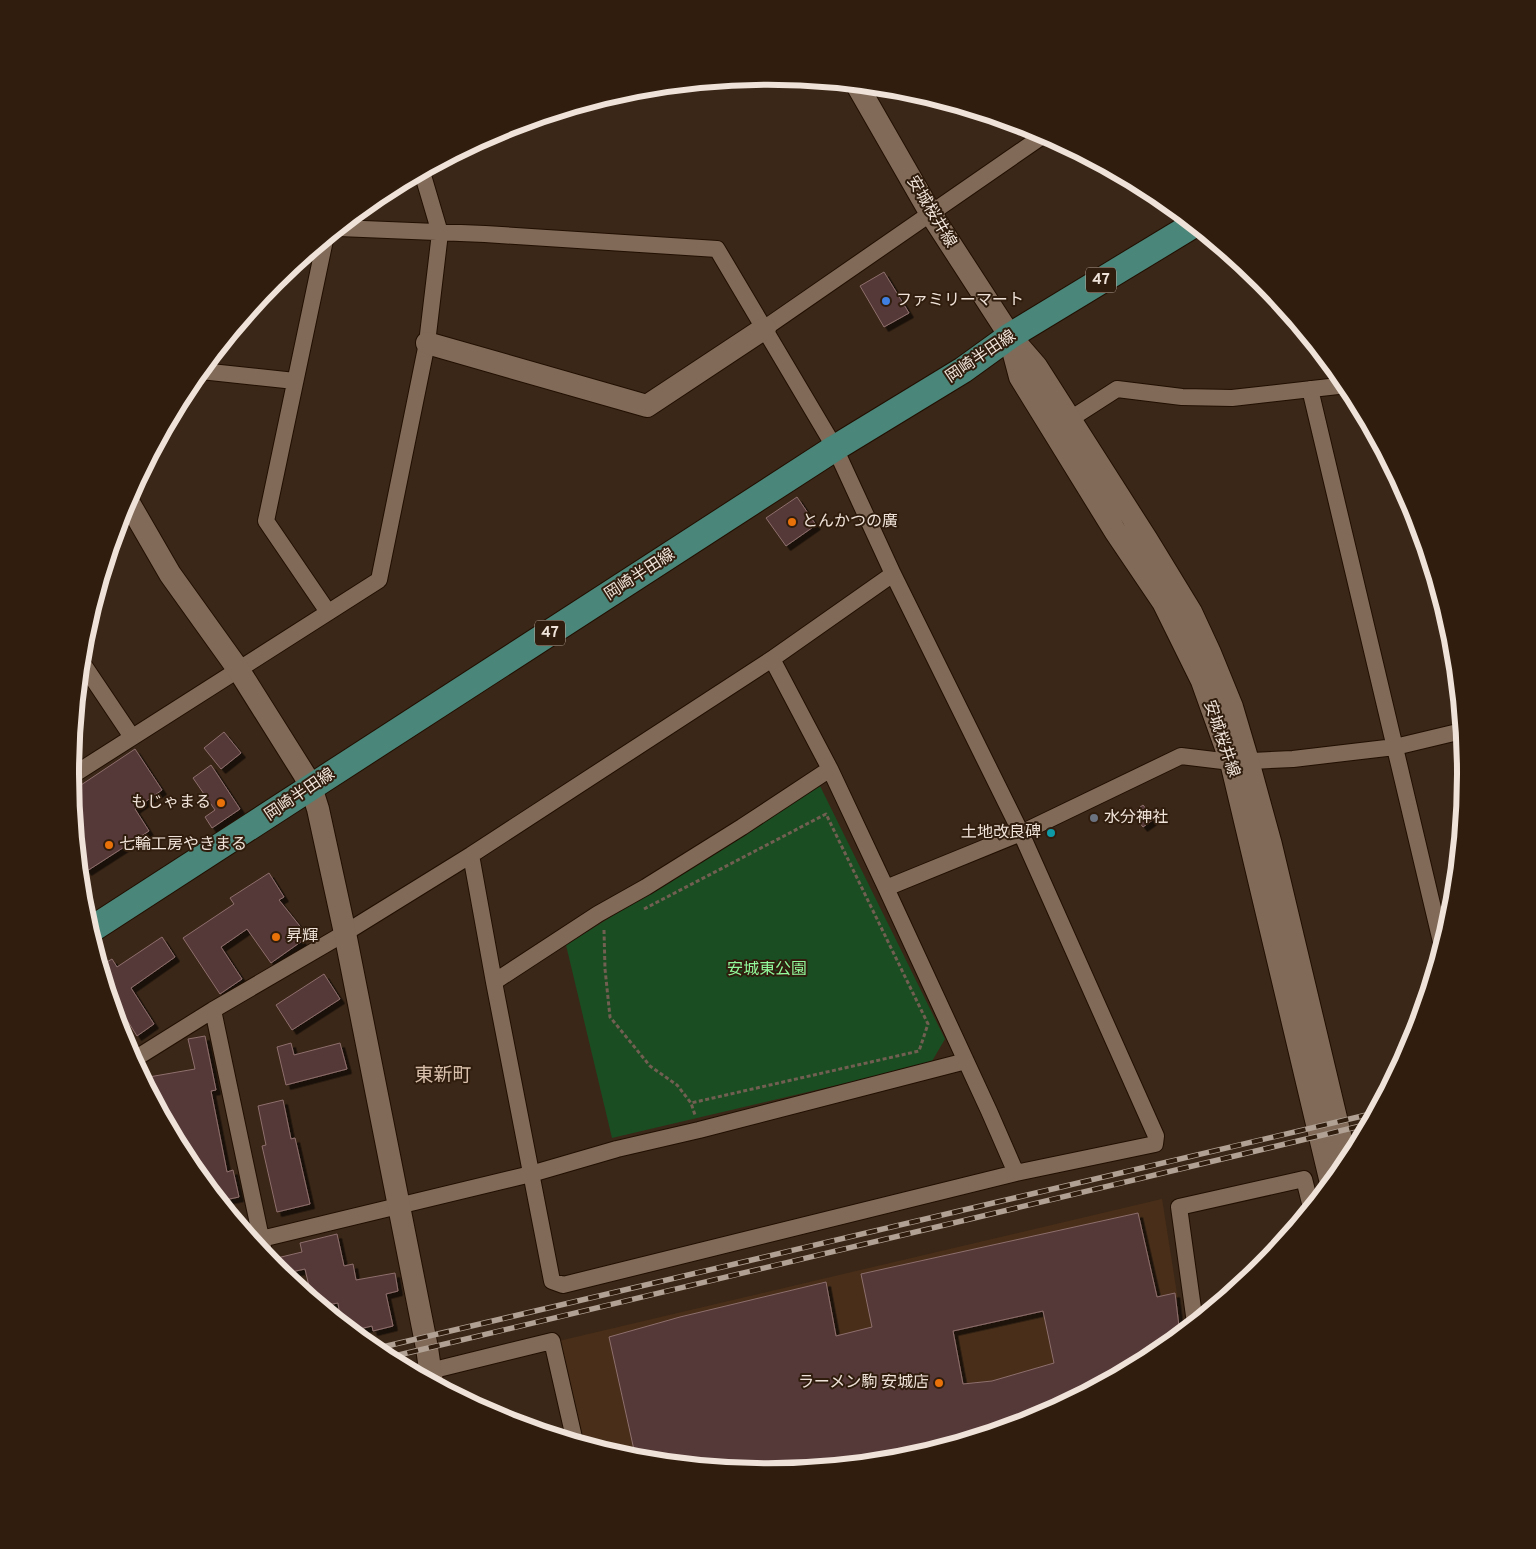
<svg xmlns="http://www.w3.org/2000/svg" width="1536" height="1549" font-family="Overpass,'Noto Sans JP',sans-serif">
<defs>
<filter id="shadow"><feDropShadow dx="4.5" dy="4.5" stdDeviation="0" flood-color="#0009"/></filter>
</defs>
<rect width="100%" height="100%" fill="#3b2717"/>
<!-- built -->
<path fill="#492f1a" d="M1162,1199L1183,1332L1156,1355L1035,1419L904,1459L768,1472L632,1459L583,1444L559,1341Z"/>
<!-- green -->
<path fill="#1a4d22" d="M820,786L945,1039L931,1063L612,1138L566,945Z"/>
<!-- building -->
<path fill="#543837" stroke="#8e6f6d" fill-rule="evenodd" filter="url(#shadow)" d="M884,272L909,313L884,327L860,286Z
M797,497L816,525L786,546L766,518Z
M224,732L241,753L221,769L204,748Z
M135,749L162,790L135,809L149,831L87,871L78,858V851L85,846L76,833L72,791Z
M211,765L240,809L212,828L205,817L215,810L193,778Z
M1143,805L1154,819L1143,827L1132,813Z
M269,873L284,897L279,900L303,930L297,934L302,941L271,963L247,929L221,947L242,979L220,994L183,938L234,904L230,898Z
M162,937L175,957L131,988L154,1024L137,1036L108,990L100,966L112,959L117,967Z
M324,974L340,999L292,1030L276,1005Z
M205,1036L216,1090L211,1091L227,1172L233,1170L239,1197L220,1201L187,1162L143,1078L195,1069L188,1039Z
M291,1043L294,1055L340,1043L347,1069L286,1085L277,1047Z
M283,1100L291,1139L295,1138L310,1204L277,1212L262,1146L266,1145L258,1106Z
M1138,1213L1157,1297L1175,1293L1180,1335L1156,1355L1035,1419L904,1459L768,1472L636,1459L609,1337L680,1317L826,1282L836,1336L872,1327L861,1274ZM1043,1311L1054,1363L992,1381L963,1384L953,1331Z
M337,1234L344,1266L353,1264L356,1280L395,1273L398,1291L386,1294L393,1326L373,1331L372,1326L351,1331L341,1323L338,1303L321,1306L312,1299L305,1269L282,1274L280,1273L277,1258L302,1252L300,1243Z"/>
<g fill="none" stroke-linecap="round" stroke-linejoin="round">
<defs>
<path id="street" d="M339,228L485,234L717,249L835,448L893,574L1021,833L1156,1136L1155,1144L1016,1173L989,1111L886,888L830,769L772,659
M325,240L266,521L328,612
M765,328L1044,135
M201,371L295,381
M1310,389L1442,946
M1061,425L1117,389L1182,397L1232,398L1347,385
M81,661L132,737
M70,777L379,580L427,343L440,233L422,172
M471,855L494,982L552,1281L563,1285L1016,1173
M886,888L1021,833L1181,756L1231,762L1293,759L1395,747L1462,731
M494,982L598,914L646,887L742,827L830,769
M213,1010L265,1257
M133,1060L213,1010L345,933L471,855L772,659L893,574
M253,1241L531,1174L617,1149L699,1130L966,1061
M1195,1323L1179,1207L1304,1179L1311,1207
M413,1372L430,1371L552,1341L575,1442"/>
<path id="secondary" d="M857,85L931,214L1010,336L1036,366L1147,540L1191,612L1210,653L1232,707L1248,761L1271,845L1347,1164
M1010,339L1020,377L1115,531L1163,602L1202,681L1231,762L1331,1183
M427,343L647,406L765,328
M128,498L129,503L170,574L238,669L304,774L311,787L318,809L345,933L427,1348L432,1383"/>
<path id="primary" d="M89,931L835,448L963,370L1010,336L1193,225"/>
</defs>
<!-- street casing -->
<use href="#street" stroke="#210f02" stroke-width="18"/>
<!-- secondary casing -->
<use href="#secondary" stroke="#210f02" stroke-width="24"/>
<!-- primary casing -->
<use href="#primary" stroke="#210f02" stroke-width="28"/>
<!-- path -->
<path stroke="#715f51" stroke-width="3" stroke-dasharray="4 2.5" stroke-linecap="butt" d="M644,909L826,814L928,1024L919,1051L691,1103
M604,930L605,969L610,1017L650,1066L677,1085L691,1103L695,1115"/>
<!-- street -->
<use href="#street" stroke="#816a58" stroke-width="16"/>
<!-- secondary -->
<use href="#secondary" stroke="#816a58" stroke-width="22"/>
<!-- primary -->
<use href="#primary" stroke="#4a8679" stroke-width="26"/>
<defs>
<path id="rail" d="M374,1349L1375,1113
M386,1358L1369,1124"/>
</defs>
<!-- rail casing -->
<use href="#rail" stroke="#b0a194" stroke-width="5.5"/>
<!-- rail -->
<use href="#rail" stroke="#301d0d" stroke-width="4" stroke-dasharray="11" stroke-linecap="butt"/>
</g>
<!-- markers -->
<circle fill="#3f7fe0" stroke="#301d0d" stroke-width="2" cx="886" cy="301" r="5"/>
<g fill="#e8710a" stroke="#301d0d" stroke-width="2">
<circle cx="792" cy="522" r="5"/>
<circle cx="221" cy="803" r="5"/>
<circle cx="109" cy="845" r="5"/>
<circle cx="276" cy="937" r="5"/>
<circle cx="939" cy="1383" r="5"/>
</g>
<circle fill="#6b7280" stroke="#301d0d" stroke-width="2" cx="1094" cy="818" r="5"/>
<circle fill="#0f9aa8" stroke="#301d0d" stroke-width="2" cx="1051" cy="833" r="5"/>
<g text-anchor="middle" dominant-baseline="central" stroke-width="4" stroke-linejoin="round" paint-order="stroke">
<!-- shield labels -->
<g fill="#301d0d" stroke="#b6a79b" stroke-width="1">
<rect x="1086" y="267.5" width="30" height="25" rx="4"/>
<rect x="535" y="620.5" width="30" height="25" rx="4"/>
</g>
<g font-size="15" font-weight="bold" fill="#efe2d8">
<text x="1101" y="280">47</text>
<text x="550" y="633">47</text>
</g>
<!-- street labels -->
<g font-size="16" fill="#efe2d8" stroke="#301d0d">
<text transform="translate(931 212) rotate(59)">安城桜井線</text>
<text transform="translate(981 357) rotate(-34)">岡崎半田線</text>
<text transform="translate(640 575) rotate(-33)">岡崎半田線</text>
<text transform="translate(1221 739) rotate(71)">安城桜井線</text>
<text transform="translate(300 795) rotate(-34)">岡崎半田線</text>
</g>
<!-- poi labels -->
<g font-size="16" fill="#efe2d8" stroke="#301d0d" text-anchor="start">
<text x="896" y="301">ファミリーマート</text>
<text x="802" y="522">とんかつの廣</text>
<text x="211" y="803" text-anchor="end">もじゃまる</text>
<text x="1104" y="818">水分神社</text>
<text x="1041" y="833" text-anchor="end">土地改良碑</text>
<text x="119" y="845">七輪工房やきまる</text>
<text x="286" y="937">昇輝</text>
<text x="929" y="1383" text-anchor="end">ラーメン駒 安城店</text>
</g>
<!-- park labels -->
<g font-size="16" fill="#92fa9c" stroke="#301d0d">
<text x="767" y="970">安城東公園</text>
</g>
<!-- quarter labels -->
<g font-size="19" fill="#d9c0ac" stroke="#301d0d">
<text x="443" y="1076">東新町</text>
</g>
</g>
<!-- crop -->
<path d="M0 0H1536V1549H0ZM79 774a689 689 0 1 1 1378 0a689 689 0 1 1-1378 0Z" fill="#301d0d" fill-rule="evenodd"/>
<path fill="none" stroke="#efe2d8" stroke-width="6" d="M79 774a689 689 0 1 1 1378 0a689 689 0 1 1-1378 0Z"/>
</svg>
